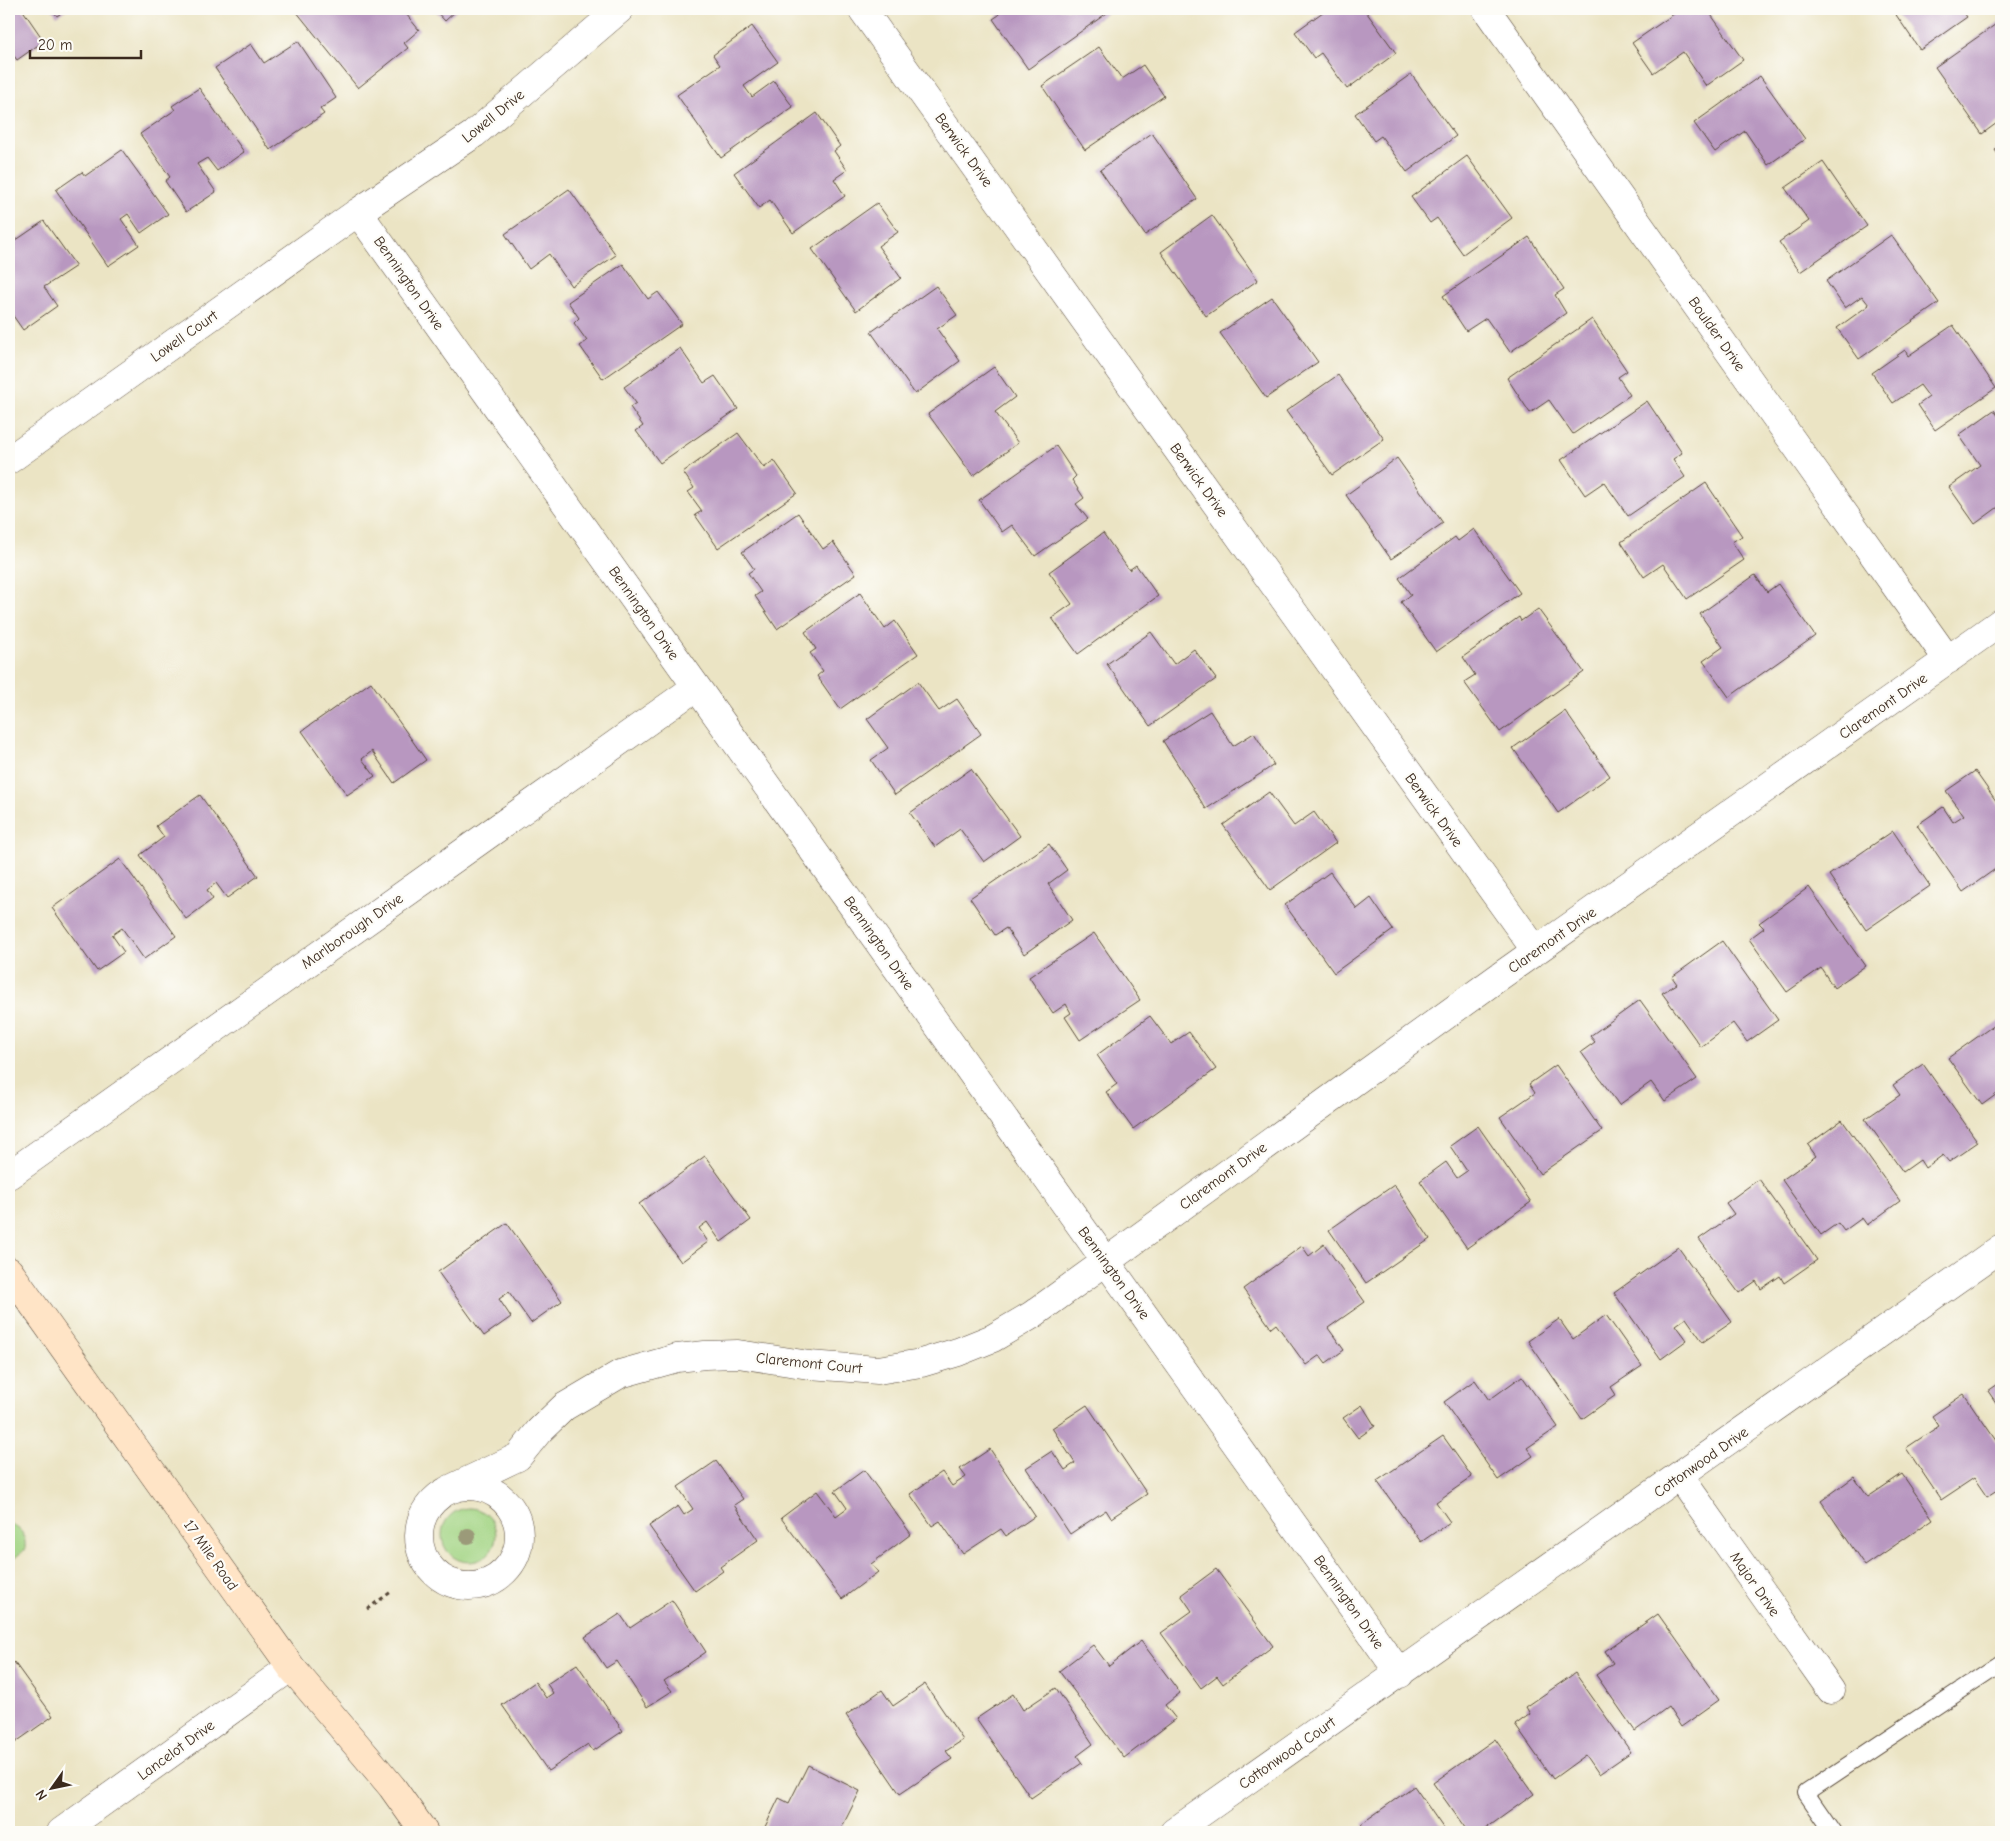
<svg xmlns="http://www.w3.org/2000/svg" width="2010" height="1841" font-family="'Comic Neue',sans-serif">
<rect width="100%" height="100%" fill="#fdfcf7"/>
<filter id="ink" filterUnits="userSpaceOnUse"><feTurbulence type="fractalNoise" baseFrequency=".02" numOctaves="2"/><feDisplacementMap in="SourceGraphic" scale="10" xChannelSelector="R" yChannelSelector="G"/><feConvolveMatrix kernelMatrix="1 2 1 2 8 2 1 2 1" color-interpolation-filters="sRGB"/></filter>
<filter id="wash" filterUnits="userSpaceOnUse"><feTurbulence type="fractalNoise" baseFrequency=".0096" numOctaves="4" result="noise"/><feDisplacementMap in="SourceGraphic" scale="20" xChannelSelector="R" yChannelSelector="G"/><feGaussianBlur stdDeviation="1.12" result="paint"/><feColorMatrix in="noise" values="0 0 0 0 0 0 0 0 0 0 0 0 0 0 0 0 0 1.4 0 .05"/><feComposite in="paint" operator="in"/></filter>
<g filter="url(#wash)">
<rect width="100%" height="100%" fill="#ebe4c4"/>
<!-- green -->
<path fill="#a2d483" stroke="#6e7f50" d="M442 1535a27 27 0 1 1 54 0a27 27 0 1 1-54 0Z
M9,1523C22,1530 26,1534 25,1549L9,1563Z"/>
<g id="blocks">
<!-- building -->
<path fill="#b897c0" d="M9,9H22L44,41L17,60L14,56L9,60Z
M52,9H67L57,16Z
M298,9H402L419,30L404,43L408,48L358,88L296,11Z
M434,9H458L445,21Z
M995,9H1104L1107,13L1028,69L993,19L999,15Z
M1327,9H1364L1396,53L1347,89L1321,53L1314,58L1295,32Z
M1681,9H1707L1743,60L1706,86L1683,52L1653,73L1632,43Z
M1892,9H1961L1967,17L1920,50Z
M1999,22L2001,25V120L1982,134L1935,67Z
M752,26L778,62L744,86L752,97L774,81L793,107L721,158L677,95L720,65L713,55Z
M298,41L336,98L320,109L324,114L270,150L215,68L251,44L264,63Z
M1099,47L1122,79L1143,65L1164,96L1085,150L1042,86Z
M1411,74L1456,136L1407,172L1381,136L1374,141L1355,114Z
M1760,76L1805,139L1768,165L1745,131L1715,152L1694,123Z
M199,88L244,152L217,171L207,158L197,164L216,192L186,212L165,181L170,177L140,134L175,110L172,106Z
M817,113L840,146L834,151L847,170L834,179L845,196L793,233L770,200L759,208L734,173Z
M1152,133L1197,199L1145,235L1100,170Z
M2001,146V159L1995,150Z
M122,150L168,214L141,233L128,214L121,219L139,245L108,266L56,190L82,172L85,176Z
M1467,156L1512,218L1463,254L1437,218L1430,223L1411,197Z
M1823,162L1867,226L1800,272L1779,242L1809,221L1785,188Z
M569,189L616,255L571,286L549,254L529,269L505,234Z
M877,203L898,232L878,246L901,278L856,311L812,249Z
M1212,215L1258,280L1206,316L1161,252Z
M44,221L76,266L44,287L57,306L23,330L9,310V245Z
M1891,235L1939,303L1859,359L1837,328L1869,305L1862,296L1845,308L1826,281Z
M1529,237L1564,289L1555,295L1566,313L1510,352L1486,318L1466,331L1443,296Z
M623,264L648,299L658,292L682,324L603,379L580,346L587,341L574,323L579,318L568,302Z
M936,286L957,315L937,329L960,361L915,394L871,332Z
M1272,297L1318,362L1266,398L1220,333Z
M1592,319L1627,371L1618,377L1630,395L1573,434L1549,400L1530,413L1507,378Z
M1953,325L1996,388L1935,430L1918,405L1929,397L1920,385L1893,403L1872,373L1905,350L1908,356Z
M680,348L704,383L715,376L738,409L660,463L636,431L643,426L630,407L636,403L624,387Z
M994,367L1015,397L995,412L1018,443L973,476L928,414Z
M1338,375L1384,439L1332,475L1286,411Z
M1647,401L1682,453L1673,459L1685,477L1628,516L1604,482L1585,495L1561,460Z
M1994,410L2001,420V505L1975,524L1949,487L1980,465L1959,435Z
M738,433L764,468L774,460L797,493L718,548L695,515L702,511L688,492L694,488L683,472Z
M1056,446L1076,476L1072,480L1084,498L1076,504L1088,519L1035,556L1012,525L1002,532L979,500Z
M1397,458L1443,523L1391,559L1346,495Z
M1706,483L1742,536L1732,542L1744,560L1687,599L1663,564L1644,577L1621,542Z
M798,513L823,549L833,542L856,574L777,629L755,596L761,592L748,573L754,569L742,552Z
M1474,529L1520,593L1436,652L1401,602L1411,595L1399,578L1455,537L1458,541Z
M1103,533L1129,570L1136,565L1158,596L1078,654L1052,618L1072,604L1049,572Z
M1755,575L1767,592L1778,584L1815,636L1729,697L1703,661L1723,647L1700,614Z
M860,593L885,629L895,621L918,654L840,709L817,676L823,671L810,653L816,649L805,632Z
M1538,609L1584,672L1500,732L1464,682L1475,675L1463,657L1519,617L1521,621Z
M1151,632L1174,664L1194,649L1216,679L1150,726L1107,664Z
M371,682L426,760L394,783L372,751L362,759L375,776L347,795L302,731Z
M918,682L939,711L957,699L981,734L895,795L871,760L888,748L867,719Z
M1210,711L1233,746L1254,733L1274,765L1206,809L1163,741Z
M1565,711L1610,776L1558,813L1513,748Z
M971,769L1020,836L984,862L960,829L935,847L910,813Z
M1975,771L2001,808V865L1963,892L1917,825L1943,807L1953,822L1964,815L1946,791Z
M1269,792L1294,826L1314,812L1336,843L1270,890L1223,825Z
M200,795L258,876L227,898L216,883L207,890L213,899L186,919L140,855L164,837L156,826Z
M1893,831L1930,886L1866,930L1829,875Z
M1049,844L1067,870L1048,884L1072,920L1024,954L1006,928L995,935L970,898Z
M120,859L176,936L144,959L122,928L112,935L124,952L97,971L52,908Z
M1330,872L1357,909L1371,898L1393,930L1334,973L1285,905Z
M1809,887L1865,966L1834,988L1821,968L1787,992L1749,939L1764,928L1759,923Z
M1094,933L1140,1000L1080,1040L1065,1017L1071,1013L1066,1004L1053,1013L1029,977Z
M1722,941L1778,1020L1747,1042L1733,1023L1701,1047L1662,993L1677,984L1672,977Z
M1640,1000L1697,1079L1665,1101L1651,1082L1619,1105L1581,1052L1595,1042L1590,1036Z
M1150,1016L1171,1044L1189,1032L1216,1069L1133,1129L1106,1092L1117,1084L1097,1055Z
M2001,1020V1091L1982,1105L1948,1058Z
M1923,1064L1978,1142L1949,1162L1943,1155L1925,1168L1920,1160L1903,1172L1865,1119L1900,1095L1893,1085Z
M1556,1065L1602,1131L1540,1174L1500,1117L1535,1093L1529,1084Z
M1842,1120L1900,1201L1867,1225L1862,1218L1844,1231L1838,1223L1821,1235L1782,1180L1816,1156L1808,1145Z
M1478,1126L1531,1202L1467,1248L1420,1181L1446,1162L1457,1178L1467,1171L1450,1146Z
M705,1156L751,1220L721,1242L707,1222L699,1228L708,1242L681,1262L639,1204Z
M1759,1179L1817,1260L1784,1283L1780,1276L1761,1289L1756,1281L1739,1293L1699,1239L1734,1214L1726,1203Z
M1394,1185L1430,1239L1366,1283L1329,1230Z
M507,1223L562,1301L531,1323L509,1292L499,1299L511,1317L484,1336L438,1272Z
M1324,1244L1365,1302L1328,1328L1344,1350L1326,1363L1320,1355L1306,1365L1276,1324L1271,1328L1243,1289L1302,1246L1309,1256Z
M1678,1247L1732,1322L1703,1342L1686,1318L1676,1325L1687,1340L1661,1359L1614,1293Z
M1606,1315L1642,1366L1611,1387L1616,1395L1582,1419L1528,1341L1559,1319L1573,1339Z
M1522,1376L1558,1427L1527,1448L1533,1456L1498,1480L1444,1402L1475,1380L1489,1400Z
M2001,1382V1410L1988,1391Z
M1964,1394L2001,1448V1488L1987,1497L1974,1478L1941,1500L1906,1448L1939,1426L1932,1416Z
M1087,1405L1147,1494L1111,1518L1106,1510L1070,1534L1026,1468L1052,1451L1065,1470L1075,1463L1052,1428Z
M1362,1405L1375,1426L1358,1438L1343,1418Z
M1443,1436L1472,1477L1436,1502L1450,1522L1421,1542L1377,1481Z
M990,1449L1035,1516L1006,1536L1001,1529L963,1554L940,1521L932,1526L910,1494L942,1472L952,1486L966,1477L960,1469Z
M716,1461L743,1499L734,1505L758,1540L720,1567L723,1571L695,1591L649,1526L678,1506L684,1515L693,1509L678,1487Z
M864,1470L911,1534L871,1564L878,1572L842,1599L781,1518L817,1491L836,1516L847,1508L835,1491Z
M1902,1474L1933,1519L1865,1566L1821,1501L1854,1477L1868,1497Z
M1216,1569L1273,1646L1223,1684L1217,1676L1201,1688L1161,1633L1192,1611L1181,1595Z
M672,1600L706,1652L664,1681L672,1691L647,1707L617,1661L606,1668L585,1637L620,1614L630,1628Z
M1658,1614L1719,1700L1681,1727L1668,1707L1635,1731L1596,1675L1613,1663L1605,1651Z
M1141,1641L1180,1693L1165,1705L1176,1719L1124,1758L1059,1671L1093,1645L1109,1666Z
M14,1662L53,1716L9,1747V1666Z
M577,1664L623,1731L593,1751L588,1744L548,1771L502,1705L535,1682L546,1698L553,1693L547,1684Z
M1575,1673L1631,1752L1599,1774L1586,1755L1553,1779L1515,1725L1530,1714L1526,1707Z
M925,1684L963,1740L946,1751L952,1759L900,1794L846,1715L882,1690L893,1706Z
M1056,1688L1093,1744L1077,1756L1082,1763L1031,1798L976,1719L1013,1694L1023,1710Z
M1495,1739L1534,1794L1481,1832H1468L1433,1783Z
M808,1765L860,1791L841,1829L848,1832H766L763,1831L779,1798L789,1803Z
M1414,1786L1446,1832H1363L1366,1830L1361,1824Z"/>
</g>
</g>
<g filter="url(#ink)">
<use href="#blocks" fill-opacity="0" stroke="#554637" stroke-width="1"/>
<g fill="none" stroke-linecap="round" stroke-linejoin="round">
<defs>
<path id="lane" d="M1833,1832L1806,1793L2001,1663"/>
<path id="street" d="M862,9L1536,951
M1486,9L1948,660
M358,212L1400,1674
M9,460L358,212L474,134L620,9
M9,1175L696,687
M1680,1477L1831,1690
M419 1536a50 50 0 1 1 100 0a50 50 0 1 1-100 0Z
M448,1490L518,1457L539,1431L564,1407L620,1374L677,1358L705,1355L738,1354L809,1365L878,1370L921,1363L958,1352L993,1338L1032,1315L1496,979L2001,622
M61,1832L291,1667
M1174,1832L2001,1248"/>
<path id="secondary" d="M9,1271L291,1667L392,1787L424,1832"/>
</defs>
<!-- lane casing -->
<use href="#lane" stroke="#554637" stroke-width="18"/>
<!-- street casing -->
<use href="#street" stroke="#554637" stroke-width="29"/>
<!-- secondary casing -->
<use href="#secondary" stroke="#554637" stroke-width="29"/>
<!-- path -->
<path stroke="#554637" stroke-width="3" stroke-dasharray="4 4" stroke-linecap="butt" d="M367,1609L391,1592"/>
<!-- lane -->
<use href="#lane" stroke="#fff" stroke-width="16"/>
<!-- street -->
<use href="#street" stroke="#fff" stroke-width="28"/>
<!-- secondary -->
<use href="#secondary" stroke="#ffe4c6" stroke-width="28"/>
</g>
<!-- trees -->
<circle fill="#9b9a79" cx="468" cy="1536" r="8"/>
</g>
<g text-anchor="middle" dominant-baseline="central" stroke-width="4.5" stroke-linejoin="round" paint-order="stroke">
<!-- street labels -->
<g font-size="15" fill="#3b2a1e" stroke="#fdfcf7">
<text transform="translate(493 116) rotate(-39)">Lowell Drive</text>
<text transform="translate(964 150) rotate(54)">Berwick Drive</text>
<text transform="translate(409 283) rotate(55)">Bennington Drive</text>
<text transform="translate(1717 334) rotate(55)">Boulder Drive</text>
<text transform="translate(184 336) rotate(-35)">Lowell Court</text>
<text transform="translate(1199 480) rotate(54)">Berwick Drive</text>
<text transform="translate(644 613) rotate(55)">Bennington Drive</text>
<text transform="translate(1883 706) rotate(-35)">Claremont Drive</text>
<text transform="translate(1434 810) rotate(54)">Berwick Drive</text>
<text transform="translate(352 931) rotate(-35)">Marlborough Drive</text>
<text transform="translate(1552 940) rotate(-35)">Claremont Drive</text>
<text transform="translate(879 943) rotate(55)">Bennington Drive</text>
<text transform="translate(1223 1176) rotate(-36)">Claremont Drive</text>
<text transform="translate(1114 1273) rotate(54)">Bennington Drive</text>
<text transform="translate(809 1363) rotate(6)">Claremont Court</text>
<text transform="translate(1701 1462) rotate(-35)">Cottonwood Drive</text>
<text transform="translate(211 1555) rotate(55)">17 Mile Road</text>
<text transform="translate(1755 1584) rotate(55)">Major Drive</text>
<text transform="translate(1349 1602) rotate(55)">Bennington Drive</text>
<text transform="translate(176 1750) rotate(-36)">Lancelot Drive</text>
<text transform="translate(1287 1753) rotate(-35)">Cottonwood Court</text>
</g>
</g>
<!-- margin -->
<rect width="2010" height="1841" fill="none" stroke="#fdfcf7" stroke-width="30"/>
<!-- north arrow -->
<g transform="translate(52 1788) rotate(237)" stroke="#fdfcf7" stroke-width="4" paint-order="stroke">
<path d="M0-4L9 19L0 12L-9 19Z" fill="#3b2a1e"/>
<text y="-8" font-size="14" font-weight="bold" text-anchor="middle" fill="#3b2a1e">N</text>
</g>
<!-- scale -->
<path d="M30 50v8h111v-8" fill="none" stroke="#3b2a1e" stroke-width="2.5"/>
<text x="38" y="50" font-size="15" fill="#3b2a1e" stroke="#fdfcf7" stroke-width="4" paint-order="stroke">20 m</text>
</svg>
